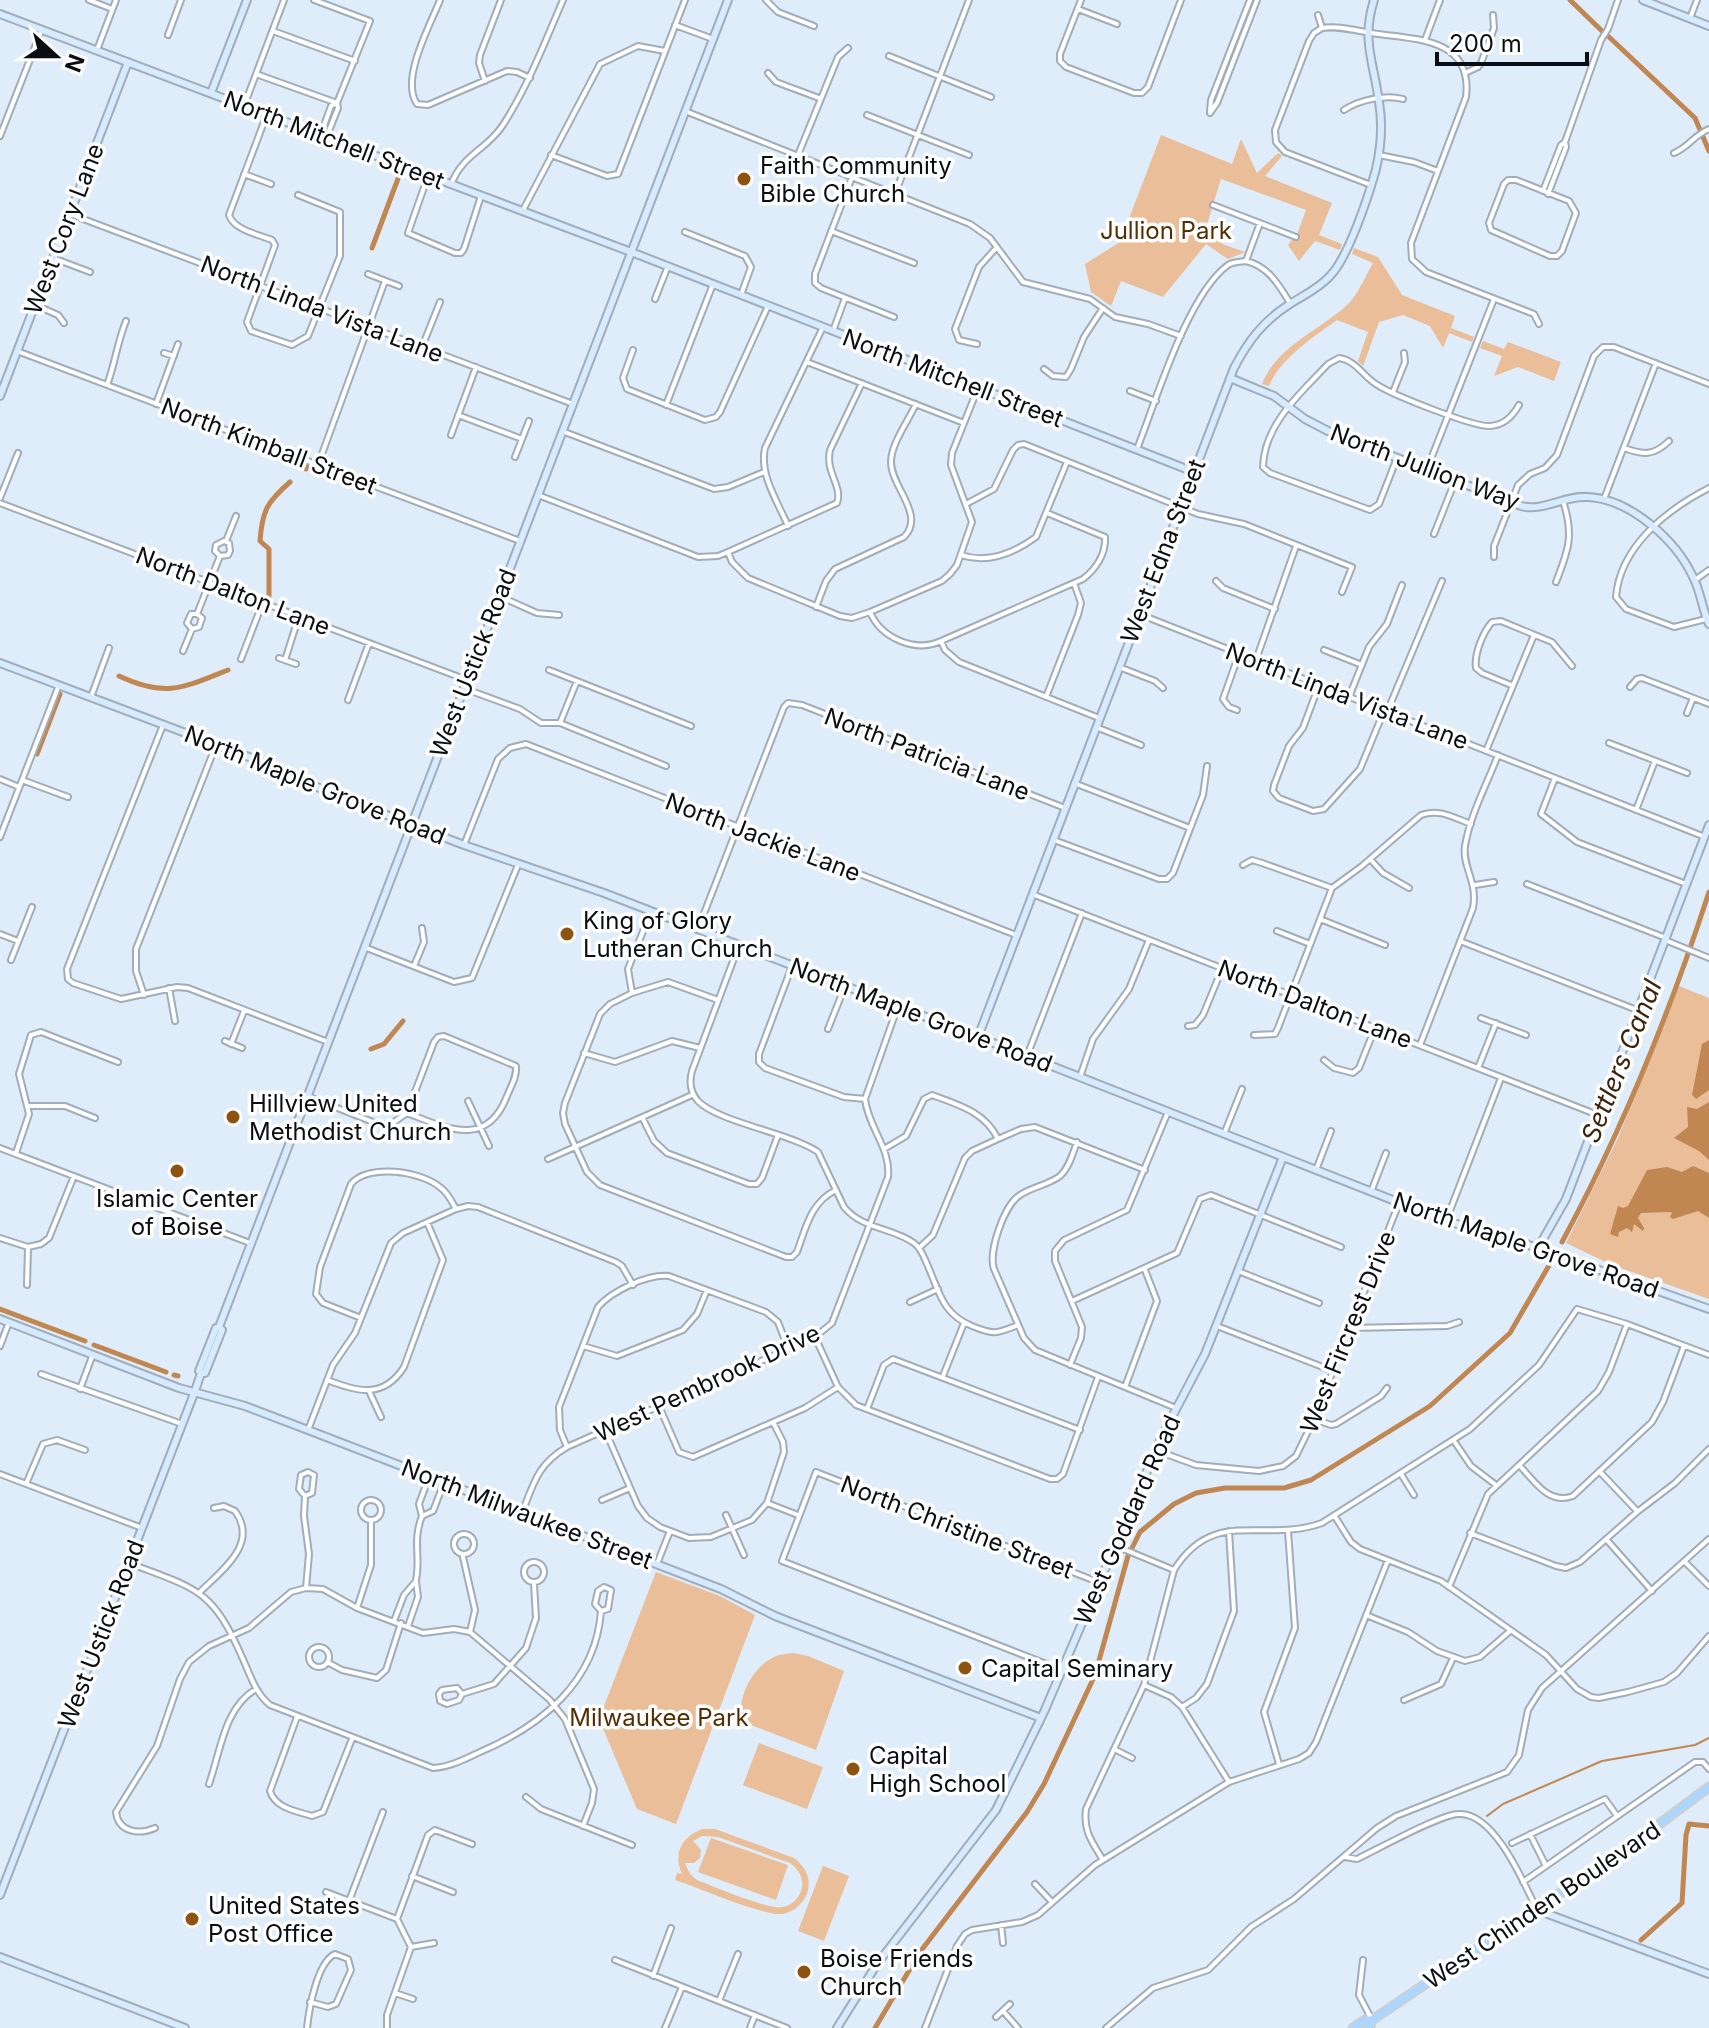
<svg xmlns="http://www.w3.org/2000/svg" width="1709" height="2028" font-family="Inter,sans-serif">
<rect width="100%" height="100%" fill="#dfecf9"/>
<!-- green -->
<path fill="#eabe99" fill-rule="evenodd" d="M1161,135L1232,164L1241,139L1257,173L1278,153L1282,156L1265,176L1332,203L1319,235L1342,244L1340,250L1315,241L1299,261L1288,245L1292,240H1295L1306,210L1221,179L1205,231L1224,239L1222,244L1245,252L1228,259L1206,244L1163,297L1121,281L1111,306L1091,292L1085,264L1120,242Z
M1354,248L1378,257L1402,295L1455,316L1451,328L1474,337L1472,342L1449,333L1443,348L1430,326L1403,315L1379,322L1363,366L1358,361L1368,332L1337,320C1313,337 1281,358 1269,386L1262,384C1278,344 1322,330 1350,302C1359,292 1366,275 1373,263L1352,254Z
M1483,341L1504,349L1508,342L1561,362L1554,381L1518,367L1494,376L1502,356L1480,348Z
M1679,986L1709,998V1299L1612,1265L1566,1243L1618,1138Z
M656,1572L720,1596L755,1615L676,1824L637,1809L599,1719Z
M793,1653L808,1656L844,1671L816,1750L743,1722C735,1700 753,1666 774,1657C780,1654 787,1654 793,1653Z
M759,1743L823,1767L807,1809L743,1785Z
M702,1829H715L794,1858C804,1866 811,1876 808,1890C805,1902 795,1912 782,1914C763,1916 697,1887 675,1880L677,1873L682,1874C673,1854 681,1837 702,1829ZM702,1836L718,1837L790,1863C799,1870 805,1879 801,1891C798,1899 791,1906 783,1907C769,1910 712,1886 697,1880L690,1874L685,1863H694L700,1858L701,1850L693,1841Z
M711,1838L788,1865L776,1900L698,1872Z
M823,1866L849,1876L824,1941L798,1931Z"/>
<!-- water -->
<path fill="#c08753" d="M1709,1040V1090L1696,1099L1692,1095L1702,1044Z
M1709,1102V1160L1699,1151L1674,1138L1688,1127L1687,1107L1697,1109Z
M1693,1166L1709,1173V1218L1698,1211L1673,1219L1670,1217L1672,1213L1670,1212L1641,1213L1638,1218L1644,1228L1643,1231L1634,1224L1632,1232L1627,1228L1619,1232L1618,1237L1610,1234L1618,1206L1623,1208L1628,1206L1647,1170L1667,1167L1682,1172Z"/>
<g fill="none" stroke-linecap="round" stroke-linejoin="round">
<!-- stream -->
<path stroke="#c08753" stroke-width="2" d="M1487,1816L1503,1804L1602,1761L1695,1745L1709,1738"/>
<!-- canal -->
<path stroke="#c08753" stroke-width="5" d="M1570,0L1602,31
M1608,36L1695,118L1709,151
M372,248L399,176
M306,469L307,465
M269,598V549L260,541C262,511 267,502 290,482
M119,676C166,698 183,688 228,670
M37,754L60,694
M371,1049L384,1044L403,1021
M1562,1242C1622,1131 1670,1012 1709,892
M0,1309L85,1341
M94,1345L166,1372
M174,1375L178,1376
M1641,1940L1682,1903L1686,1835L1689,1824L1709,1826
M875,2028L920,1952L1027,1812L1044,1784L1095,1675L1128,1556L1140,1532L1174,1504L1196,1493L1225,1488H1284L1311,1480L1430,1406L1510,1333L1551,1262"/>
<defs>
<path id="street" d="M89,0L112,9
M440,0C430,26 400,79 417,104L428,105L507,71L517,72L530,78
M766,0L778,12L814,26
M1081,0L1060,54V61L1066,67L1134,93H1142L1148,87L1181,0
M1078,9L1117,24
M1318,15L1322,28
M1690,18L1697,0
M675,25L713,39
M273,31L355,61
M168,35L181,0
M1425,40L1440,0
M97,50L116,0
M889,56L991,97
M768,73L776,82L819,98
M1465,73L1478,67L1481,63L1494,28L1493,15
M256,74L337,103L370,21L314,0
M485,81L479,63L480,55L501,0
M244,106L284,0
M1344,110C1359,100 1386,94 1403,99
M685,111L970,224L990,238L1023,282L1090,299L1115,317L1148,324L1181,336
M1210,111L1211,100L1250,0
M1210,113L1217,103L1257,0
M267,114L229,215C234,230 257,234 272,240L275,245L247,322L251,331L292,345L308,336L340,256V212L298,195
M867,115L969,155
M321,134L331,106L337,103L338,108L327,136
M0,136L42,29
M1565,142L1601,40L1608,29L1618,0
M1674,153C1689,147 1694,135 1709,129
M551,155L607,176L618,174L685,0
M798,155L838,57L848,48
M1379,155L1414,162L1438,171
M244,174L271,184
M428,176L408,233L455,253H461L464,249L481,196
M852,177L815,274V283L821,288L894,317
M1508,180H1516L1569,201L1576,213L1562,251L1557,256H1550L1491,230L1489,223L1504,184Z
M451,185C462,154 487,150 503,125C528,86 545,42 563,0
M1371,185L1285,152L1276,142L1275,130L1309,41L1314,33L1322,28C1340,25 1360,32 1378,34C1419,39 1473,40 1466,97L1411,243L1412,259L1426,272L1534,314L1539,324
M1543,191L1561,145L1565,142L1566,147L1548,194
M895,194L969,0
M1213,205L1296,237
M523,210L600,64L638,46L665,51
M70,214L573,404
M831,231L914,263
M685,232L745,256L751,267L741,295
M53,258L90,272
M1246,261C1268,266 1279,285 1290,303
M368,274L399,286
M655,299L668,266
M35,305L58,315L64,323
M833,331L845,298
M977,344L959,340L955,329L979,267L997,247
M422,347L440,302
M633,350L623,378L627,389L705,420L716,417L720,412L768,306
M17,351L520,541
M164,353L174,356
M807,362L964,423
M1044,369L1053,376L1066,377L1071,369L1084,337L1103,308
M107,385C115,364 117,343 126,321
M1130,391L1156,401
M1393,392L1405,362L1404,353
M156,404L178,344
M666,405L713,284
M458,415L522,439
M562,431L714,489L728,487L764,472
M451,435L476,367
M1624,448C1643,455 1654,456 1669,441
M1137,449C1156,401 1187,295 1228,265C1233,262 1239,262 1246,261L1260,223
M515,457L529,421
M1397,458L1379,504L1370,510L1270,473L1263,467C1264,424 1301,393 1328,364L1339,358C1356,360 1364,378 1379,386C1396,396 1473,427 1490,426C1504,425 1512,417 1519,405
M318,465L385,281
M1427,469L1494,299
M538,495L698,557L718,556L728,552L732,562L748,578L840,616L852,618L870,612C881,638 915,653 941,641L945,650L959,662L1099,718
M0,498L18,453
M1604,499L1656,363
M0,503L467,680
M966,504L994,489L1013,450L1018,445L1024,444L1198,514L1244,524L1352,567L1342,592
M788,526C778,502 759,475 765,448L823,327
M1434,534L1455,481
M226,541L236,516
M728,552L837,503C843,486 825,473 830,450L862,383
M961,555C988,564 1014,553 1036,537L1067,462
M1494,557V546L1518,485L1530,474L1545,468L1557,455L1594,356L1603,347H1614L1709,384
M1695,580L1709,570
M1216,581L1223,588L1275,609
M1556,582C1569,549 1574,535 1563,501
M499,596L537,613L559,615
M816,607L826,581L835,569L904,537C926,515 891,487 891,462C891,444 908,421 916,404
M870,612L942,581L950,574L957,565L972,522L951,465L952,453L978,388
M197,614L202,618L199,627L192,629L187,623L191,614H197L220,556L215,551L216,545L224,541L229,543L230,551L228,555L220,556
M1139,614L1705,837
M1706,619L1674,627L1626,609L1616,597C1620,546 1668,509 1709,488
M941,641L1083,579C1096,569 1106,554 1105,537L1047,513
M1324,650L1362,665
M183,651L192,629
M279,658L296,664
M241,659L263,602
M285,660L299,616
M1256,660L1296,546
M1119,667L1155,681L1163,688
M549,670L691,726
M1319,685L1303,728L1289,746L1274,785L1273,791L1279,798L1313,811L1324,809L1360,769L1384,711
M1511,685L1482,673L1476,668C1474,654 1483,632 1492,622L1501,621L1552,642L1572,666
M1630,687L1637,679L1642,678L1709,704
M463,688L520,709L541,723H560L666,766
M91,697L109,648
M1046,697L1078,615L1081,603L1074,583
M1349,697L1369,647L1387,624L1402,585
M348,700L369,643
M1237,710L1229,707L1223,699L1239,654
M1387,712L1442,581
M1687,713L1693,698
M560,723L577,681
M163,725L67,969L68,979L73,983L121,999L177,987L188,988L328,1042
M1096,727L1141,745
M1609,743L1687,773
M1486,751L1534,635
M1555,778L1541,814L1577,842L1686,884
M0,779L19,787
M22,780L68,797
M1074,783L1190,828
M1636,810L1655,761
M0,837L59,685
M1054,840L1159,879H1167L1173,873L1203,795L1207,766
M464,845L498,759L510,748L526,744L1016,935
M1370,859L1383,873L1409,888
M1243,865L1252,860L1262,863L1332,888
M1527,884L1666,938
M1475,885L1494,882
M1032,894L1598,1115
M651,911L628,969L632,993L610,1004L600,1014L565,1103L563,1113L565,1124L587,1172L600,1185L786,1257H792L797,1252C806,1227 811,1202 836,1190
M1320,919L1385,945
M698,929L784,707L788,703L802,705L1065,808
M1277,931L1310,944
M0,934L18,941
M1665,940L1709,958
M1460,941L1637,1010
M739,945L692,1071C689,1082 690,1092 698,1101C718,1122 790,1133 818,1152L844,1207C863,1230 892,1227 914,1243C921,1248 924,1257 927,1264C939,1291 942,1314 972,1326C994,1335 996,1334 1018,1325
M364,947L454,982L472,978L518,865
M11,960L32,907
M414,966L424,942L422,928
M792,966L759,1054V1062L765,1068L844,1097L865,1099
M169,988L175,1021
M632,993L668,982L718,1000
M144,995L136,971V949L216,745
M1481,1018L1526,1035
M1188,1026L1195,1025L1203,1015L1222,969
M828,1029L845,986
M1254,1035L1275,1034L1278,1028L1332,888L1362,866L1421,815C1439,808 1454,818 1471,824
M225,1041L242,1048
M231,1044L244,1011
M1420,1045L1473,908C1478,882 1462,867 1465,846C1470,815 1487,784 1498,755
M584,1053L615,1062L672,1041L700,1048
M1027,1056L1082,913
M1324,1060L1334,1068L1353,1073L1359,1068L1375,1028
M1478,1068L1496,1023
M1080,1077L1093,1039L1129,989L1149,940
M307,1096L378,1124H391L407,1113C446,1128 487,1149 507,1096C511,1086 517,1077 516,1066L444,1036L438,1037L434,1042L407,1113
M468,1101L489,1146
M28,1106H65L95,1118
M642,1117L654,1141L667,1153L749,1184H757L762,1178L778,1135
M1224,1134L1242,1089
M1077,1142C1073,1153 1069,1168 1060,1176C1048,1185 1032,1187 1020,1195C1004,1205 988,1252 994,1269L1024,1338L1035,1350L1176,1408
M0,1148L250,1243
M884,1149L906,1136L924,1099L932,1095C959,1105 985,1112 998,1139L1021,1129L1035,1127L1145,1170
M16,1153L29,1114L19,1074L31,1035L41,1032L118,1062
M548,1159L692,1095
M1316,1170L1331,1131
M1371,1192L1386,1153
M1446,1221L1501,1078
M0,1238L28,1247
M919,1248L933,1235L965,1158L972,1151L998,1139
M1238,1271L1319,1303
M27,1285L28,1247L41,1244L49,1238L74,1176
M1072,1301L1177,1253L1200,1199L1211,1195L1341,1247
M910,1302L938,1289
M361,1318L323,1303L316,1294L320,1267L351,1184C368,1163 422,1171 441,1188C448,1193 452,1202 456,1209L468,1206L478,1207L616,1262L622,1266L633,1285
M1217,1326L1333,1371
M1350,1328L1447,1326L1459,1322
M815,1337L838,1387L856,1405L1050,1479H1057L1063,1474L1098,1377
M0,1346L9,1322
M583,1346L617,1356L683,1330L697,1314L707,1290
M1070,1365L1081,1338L1082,1327L1055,1261V1251L1064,1240L1127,1210L1168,1112
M41,1374L182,1424
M943,1376L964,1323
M327,1380C357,1391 383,1400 404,1367L443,1260L427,1222
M1125,1387L1157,1301L1145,1270
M80,1389L93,1354
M369,1391L381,1417
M659,1406L679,1452L693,1457L805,1408L838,1387
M867,1409L884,1365L893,1359L1080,1430
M1314,1419L1331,1425L1336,1424L1381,1396L1387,1388
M308,1430L333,1365L355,1333L391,1243L403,1233L456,1209
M605,1430L638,1506L647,1518L660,1527L689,1538L711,1537L752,1520L767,1503L784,1452L783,1442L773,1422
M1454,1441L1471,1466L1496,1485
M567,1447L560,1430L559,1407L598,1307C612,1291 647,1274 669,1276L766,1312L778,1322L788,1348
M1155,1450L1196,1465L1259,1471L1283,1466L1296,1456L1314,1419L1399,1203
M1520,1466C1535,1482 1549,1505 1573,1496L1652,1422L1663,1402L1684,1346
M308,1472L314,1475L312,1493L305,1496L299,1489L301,1475Z
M1600,1472L1637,1511
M0,1474L142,1528
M1401,1474L1414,1495
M429,1477L419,1504L422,1516L433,1511L444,1483
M26,1484L43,1444L57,1440L85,1450
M305,1496L304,1516L309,1554L306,1588
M361 1510a10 10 0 1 1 20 0a10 10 0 1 1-20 0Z
M602,1500L630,1488
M767,1503L798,1515
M522,1513C534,1482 538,1464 567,1447L815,1337L832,1323L888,1177C891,1148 868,1127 865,1099L898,1006
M726,1515L744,1555
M1334,1515L1351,1542L1360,1549L1441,1581L1546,1655L1577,1689L1591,1697L1599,1698L1628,1692L1664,1682L1677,1673L1709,1636
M1470,1533L1556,1566L1566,1568L1580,1562L1637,1512L1675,1483L1709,1449
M454 1544a10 10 0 1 1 20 0a10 10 0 1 1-20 0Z
M1606,1539L1652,1591
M1116,1546L1174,1570
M463,1557L475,1610L470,1632
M524 1572a10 10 0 1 1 20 0a10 10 0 1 1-20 0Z
M129,1563C196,1589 212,1588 242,1657C250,1674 255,1693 270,1705L433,1768C450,1767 465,1759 480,1752C541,1726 596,1682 601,1611
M1686,1563L1709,1586
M657,1564L670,1531
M416,1580C421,1556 412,1542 422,1516
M604,1587L611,1590L608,1609L601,1611L595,1604L598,1591Z
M1449,1587L1488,1494L1598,1391L1609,1372L1627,1324
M200,1592C222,1570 259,1544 235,1511L224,1506L214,1508
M357,1608L371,1565V1523
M1366,1615L1408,1632L1437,1651L1465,1661L1480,1657L1510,1631
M394,1621L404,1595L416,1581L418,1597L408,1626
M309 1657a10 10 0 1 1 20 0a10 10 0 1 1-20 0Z
M329,1663L342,1670L377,1678L386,1670L401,1623
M1062,1670L782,1561L816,1472L1098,1582
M1144,1685L1171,1697L1182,1707L1229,1782
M457,1688L462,1694L459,1700L447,1704L440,1701L439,1694L442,1690Z
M462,1694L494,1684L526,1648L536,1618L534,1584
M1404,1700L1441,1684L1453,1658
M1182,1707L1196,1698L1207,1684L1234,1611L1229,1531
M297,1717L270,1791C275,1808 296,1811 312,1816L323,1812L352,1739
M1114,1749L1132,1758
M1279,1764L1264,1712L1295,1628L1288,1531
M209,1784C221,1750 224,1708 256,1689
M526,1797L541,1809L632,1845
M155,1828C139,1835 118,1832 116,1812L157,1746L180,1679L189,1662L209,1646L249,1628L291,1592L306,1588L323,1589L357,1608L423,1633L454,1629L470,1632L549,1699L565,1719L594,1789L592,1803L583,1826
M1530,1834L1546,1866
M1512,1843L1605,1799L1617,1816
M1345,1857L1357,1859C1378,1849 1439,1815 1458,1814C1494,1811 1524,1883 1537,1910
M1103,1860C1092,1842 1083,1831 1086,1809L1144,1685L1174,1570C1214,1506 1264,1544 1322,1523L1470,1429L1539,1365L1577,1309L1627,1324L1709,1355
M412,1876L453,1892
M1523,1882L1695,1762H1703L1709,1769
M1035,1884L1052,1902
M326,1892L397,1919
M349,1901L383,1812
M1001,1925L1003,1943
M411,1947L434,1943
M615,1960L787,2028
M1363,1960L1359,1995L1371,2018
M653,1976L671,1928
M395,1993L413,1999
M719,2001L738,1954
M1003,2011L1018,2028
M996,2017L1010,2004
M307,2028C309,2009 317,1962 335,1954L348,1959L351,1970L336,2004L328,2007L310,2002
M387,2028V2015L411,1947L397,1919L428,1835L435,1830L472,1844
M665,2028L682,1987
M750,2028L755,2015
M925,2028L957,1946L965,1934L972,1930L1022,1922L1038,1915L1095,1865L1229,1782L1299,1759L1309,1753L1316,1742L1388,1560
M1106,2028L1153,1988L1208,1970L1251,1927L1294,1899L1377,1828L1396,1816L1507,1772L1519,1755L1528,1710L1542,1688L1709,1539"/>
<path id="secondary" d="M1643,0L1709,26
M0,14L639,255L1194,472
M211,93L247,0
M1230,378L1274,396L1305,419L1328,431L1521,506C1544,512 1564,495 1588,497C1630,499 1676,540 1693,577C1701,592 1702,609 1709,624
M0,396L128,62
M0,663L249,757L340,797L464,845L604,893L978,1037L1446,1221L1509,1238L1709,1309
M978,1037L1234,368C1248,341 1264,320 1290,304C1304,295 1318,289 1330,276C1348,258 1369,195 1376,169C1381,147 1383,125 1379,102C1374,63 1361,41 1374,0
M1538,1248L1566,1199L1709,825
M0,1319L179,1388L245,1406L308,1430L721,1589L775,1616L1041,1718
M201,1373H205L222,1330L219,1327
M0,1895L195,1391L201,1373L199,1371L216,1328L219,1327L728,0
M1537,1910L1709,1974
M0,1957L185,2028
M837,2028L877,1964L996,1810L1044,1712L1162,1436L1205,1354L1283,1157"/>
<path id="primary" d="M1353,2028L1365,2020H1372
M1369,2028L1372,2020L1626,1849L1709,1787"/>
</defs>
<!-- street casing -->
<use href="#street" stroke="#a1adb9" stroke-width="8"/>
<!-- secondary casing -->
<use href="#secondary" stroke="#a1adb9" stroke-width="10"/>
<!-- primary casing -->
<use href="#primary" stroke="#cecfd0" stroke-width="11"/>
<!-- street -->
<use href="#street" stroke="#fff" stroke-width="4"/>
<!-- secondary -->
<use href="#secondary" stroke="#d6ebff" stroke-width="6"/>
<!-- primary -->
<use href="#primary" stroke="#acd6fe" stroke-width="7"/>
</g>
<!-- markers -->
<g fill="#8e5211" stroke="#fff" stroke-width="3">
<circle cx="744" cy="179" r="8"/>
<circle cx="567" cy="934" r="8"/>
<circle cx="233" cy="1117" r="8"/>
<circle cx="177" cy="1171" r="8"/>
<circle cx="965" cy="1668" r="8"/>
<circle cx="853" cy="1769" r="8"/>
<circle cx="192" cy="1919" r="8"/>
<circle cx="804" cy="1972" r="8"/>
</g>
<g text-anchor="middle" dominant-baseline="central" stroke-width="7" stroke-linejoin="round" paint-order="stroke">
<!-- street labels -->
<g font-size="24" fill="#0a0e12" stroke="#fff">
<text transform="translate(334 140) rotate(21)">North Mitchell Street</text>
<text transform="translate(64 229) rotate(-69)">West Cory Lane</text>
<text transform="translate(322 309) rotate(21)">North Linda Vista Lane</text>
<text transform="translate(953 378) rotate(21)">North Mitchell Street</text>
<text transform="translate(269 446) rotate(21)">North Kimball Street</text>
<text transform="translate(1425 467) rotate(21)">North Jullion Way</text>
<text transform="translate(1163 551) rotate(-69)">West Edna Street</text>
<text transform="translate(233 591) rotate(21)">North Dalton Lane</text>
<text transform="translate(473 663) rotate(-69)">West Ustick Road</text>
<text transform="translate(1347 696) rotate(21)">North Linda Vista Lane</text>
<text transform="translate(927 754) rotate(21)">North Patricia Lane</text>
<text transform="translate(315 785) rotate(22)">North Maple Grove Road</text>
<text transform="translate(763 837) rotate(21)">North Jackie Lane</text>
<text transform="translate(1315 1004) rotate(21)">North Dalton Lane</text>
<text transform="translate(921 1015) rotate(21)">North Maple Grove Road</text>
<text transform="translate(1526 1245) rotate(19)">North Maple Grove Road</text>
<text transform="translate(1348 1332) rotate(-68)">West Fircrest Drive</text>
<text transform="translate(707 1383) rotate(-25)">West Pembrook Drive</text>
<text transform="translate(527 1514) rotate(21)">North Milwaukee Street</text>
<text transform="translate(1127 1520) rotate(-66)">West Goddard Road</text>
<text transform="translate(957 1527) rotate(21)">North Christine Street</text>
<text transform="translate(101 1634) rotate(-69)">West Ustick Road</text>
<text transform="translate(1542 1905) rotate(-34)">West Chinden Boulevard</text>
</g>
<!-- poi labels -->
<g font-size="24" fill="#0a0e12" stroke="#fff" text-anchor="start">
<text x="760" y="165">Faith Community<tspan x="760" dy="28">Bible Church</tspan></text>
<text x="583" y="920">King of Glory<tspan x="583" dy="28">Lutheran Church</tspan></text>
<text x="249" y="1103">Hillview United<tspan x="249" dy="28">Methodist Church</tspan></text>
<text x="177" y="1198" text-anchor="middle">Islamic Center<tspan x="177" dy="28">of Boise</tspan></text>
<text x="981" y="1668">Capital Seminary</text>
<text x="869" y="1755">Capital<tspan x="869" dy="28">High School</tspan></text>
<text x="208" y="1905">United States<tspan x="208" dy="28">Post Office</tspan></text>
<text x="820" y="1958">Boise Friends<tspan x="820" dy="28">Church</tspan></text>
</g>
<!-- park labels -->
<g font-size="24" fill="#552f04" stroke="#fff">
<text x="1166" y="230">Jullion Park</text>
<text x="659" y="1717">Milwaukee Park</text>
</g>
<!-- water labels -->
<g font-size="26" font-style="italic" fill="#3c230c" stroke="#fff">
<text transform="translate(1621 1061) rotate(-68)">Settlers Canal</text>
</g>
</g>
<!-- north arrow -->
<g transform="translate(56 56) rotate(111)" stroke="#ffffff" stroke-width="6" paint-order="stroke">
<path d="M0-6L14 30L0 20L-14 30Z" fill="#0a0e12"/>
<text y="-12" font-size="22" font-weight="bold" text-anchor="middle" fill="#0a0e12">N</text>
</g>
<!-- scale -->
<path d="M1437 52v12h150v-12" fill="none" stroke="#0a0e12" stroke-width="4"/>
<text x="1449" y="52" font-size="24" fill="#0a0e12" stroke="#ffffff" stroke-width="6" paint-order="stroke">200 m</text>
</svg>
